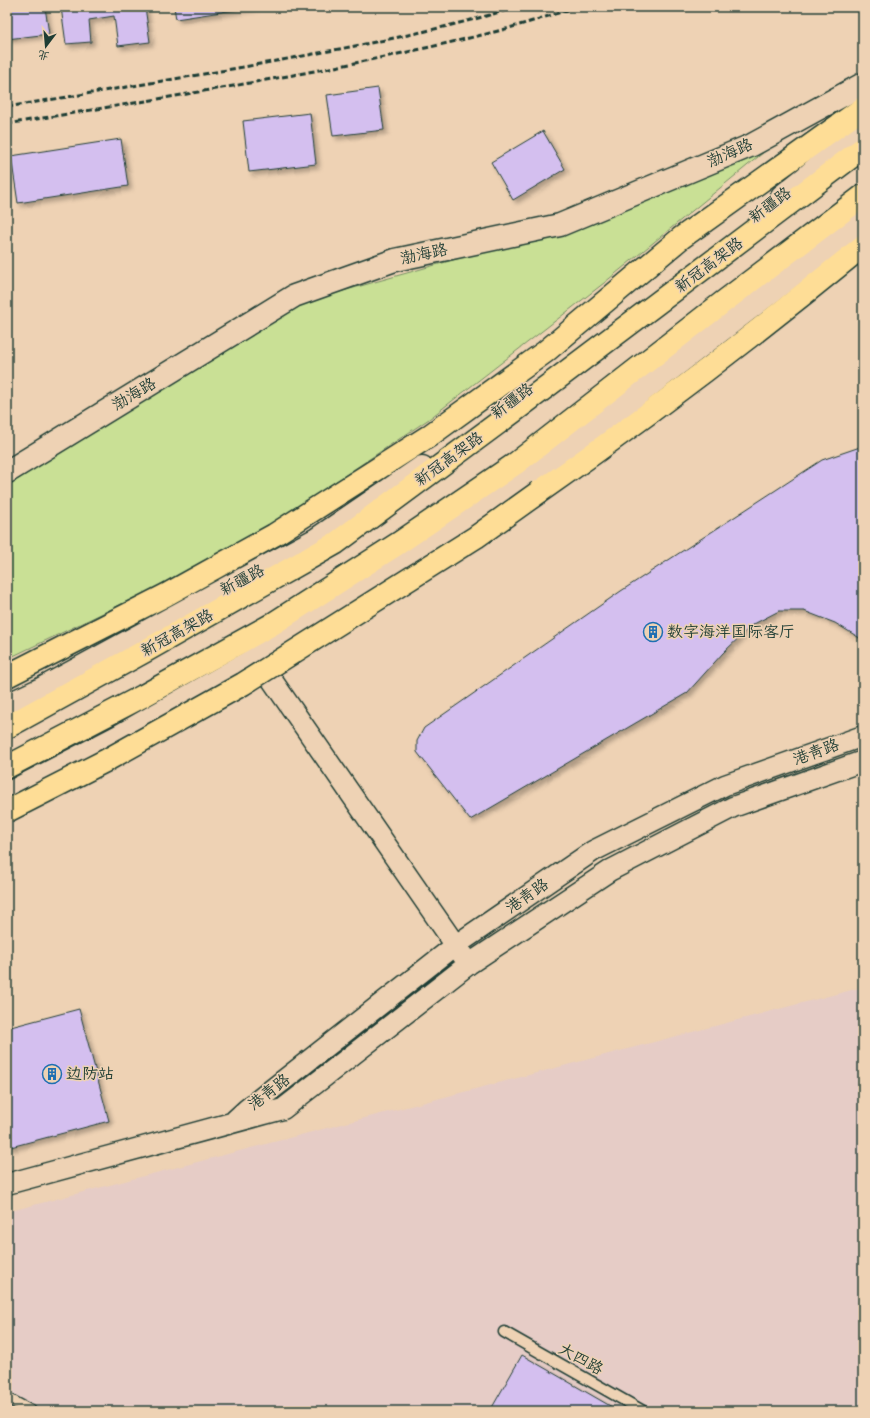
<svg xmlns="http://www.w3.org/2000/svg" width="870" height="1418" font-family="Caveat,'LXGW WenKai TC',sans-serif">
<defs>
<filter id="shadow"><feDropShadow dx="3.5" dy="3.5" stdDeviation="2" flood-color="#0004"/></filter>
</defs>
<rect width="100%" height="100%" fill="#eed2b4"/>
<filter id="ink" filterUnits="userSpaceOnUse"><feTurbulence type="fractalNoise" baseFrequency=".025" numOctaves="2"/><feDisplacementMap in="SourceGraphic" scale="8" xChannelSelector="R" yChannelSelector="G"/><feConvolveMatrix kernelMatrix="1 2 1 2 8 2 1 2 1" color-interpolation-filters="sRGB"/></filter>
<g filter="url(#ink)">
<!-- built -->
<path fill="#e6ccc6" d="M863,987V1411H7V1212Z"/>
<!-- green -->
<path fill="#c9e095" stroke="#748e64" d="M775,143L604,283L429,419L289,513L176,578L7,659V482L271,319L318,298L524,240Z"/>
<!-- building -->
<path fill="#d4bfef" stroke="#1f3d34" filter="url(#shadow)" d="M7,7H45L49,34L7,39Z
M61,7H145L150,42L118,46L114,16L89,20L91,42L66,44Z
M174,7H254L176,19Z
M378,88L384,130L333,136L327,95Z
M310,113L316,164L249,172L243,121Z
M543,131L565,169L513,200L491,162Z
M121,139L128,186L18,203L11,156Z
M863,446V640L835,623L804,611H779L752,625L723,653L687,693L470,820L417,752V741L424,728L621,591L822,460Z
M79,1009L109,1121L7,1148V1028Z
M522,1355L619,1411H490Z"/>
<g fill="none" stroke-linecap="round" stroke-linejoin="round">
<defs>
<path id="service" d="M504,1332L643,1411
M7,1398L31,1411"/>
<path id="minor" d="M256,657L463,956
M235,1120L247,1109L456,945L593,851L725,785L863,736
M7,1184L283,1109L469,964L611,870L733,807L863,761"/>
<path id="tertiary" d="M7,472L294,296L395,260L560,225L752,145L863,84"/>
<path id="secondary" d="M782,196L805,178L863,126
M7,705L41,689L315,540L422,467
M7,794L117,737L247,663L377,582L532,476L801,269L863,219"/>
<path id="trunk" d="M539,492C651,414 758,332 863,246
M7,676L166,595L274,535L429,436L545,352L681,238L863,108
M7,727L147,650L336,543L513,412L863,148
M7,767L143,696L271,625L399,543L515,464L722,303L863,196"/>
</defs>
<!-- service casing -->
<use href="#service" stroke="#1f3d34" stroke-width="13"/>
<!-- minor casing -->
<use href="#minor" stroke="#1f3d34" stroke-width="23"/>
<!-- tertiary casing -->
<use href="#tertiary" stroke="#1f3d34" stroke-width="25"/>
<!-- secondary casing -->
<use href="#secondary" stroke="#1f3d34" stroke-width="25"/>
<!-- trunk casing -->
<use href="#trunk" stroke="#1f3d34" stroke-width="25"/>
<!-- service -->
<use href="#service" stroke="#eed2b4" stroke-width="10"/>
<!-- minor -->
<use href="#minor" stroke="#eed2b4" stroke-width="20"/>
<!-- tertiary -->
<use href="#tertiary" stroke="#eed2b4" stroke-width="22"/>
<!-- secondary -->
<use href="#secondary" stroke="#eed2b4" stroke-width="22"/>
<!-- trunk -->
<use href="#trunk" stroke="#fedd96" stroke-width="22"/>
<!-- rail -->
<path stroke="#1f3d34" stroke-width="3" stroke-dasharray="6 3" stroke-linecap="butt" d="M7,107C114,89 222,72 329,51C392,39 455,26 517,7
M7,124C169,97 331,72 490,33C519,26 548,16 577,7"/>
<defs>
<path id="trunk-bridge" d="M7,811L105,761L243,684L476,537L539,492"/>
</defs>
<!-- trunk-bridge casing -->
<use href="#trunk-bridge" stroke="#1f3d34" stroke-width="25" stroke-linecap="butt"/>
<!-- trunk-bridge -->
<use href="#trunk-bridge" stroke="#fedd96" stroke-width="22"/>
</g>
</g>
<!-- icons -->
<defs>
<symbol id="building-ring" viewBox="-11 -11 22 22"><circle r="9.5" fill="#eed2b4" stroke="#1f6fb2" stroke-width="1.5"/><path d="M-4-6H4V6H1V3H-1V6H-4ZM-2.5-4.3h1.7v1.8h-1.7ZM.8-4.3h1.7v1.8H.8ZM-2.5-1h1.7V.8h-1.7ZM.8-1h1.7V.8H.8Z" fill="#1f6fb2"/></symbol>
</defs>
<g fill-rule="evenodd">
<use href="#building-ring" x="642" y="621" width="22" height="22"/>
<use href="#building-ring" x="41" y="1063" width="22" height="22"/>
</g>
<g text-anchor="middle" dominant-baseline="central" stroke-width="3" stroke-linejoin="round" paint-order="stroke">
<!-- street labels -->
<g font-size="16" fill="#1f3d34" stroke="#eed2b4">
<text transform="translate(730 153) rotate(-24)">渤海路</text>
<text transform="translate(770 205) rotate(-37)">新疆路</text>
<text transform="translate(424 254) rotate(-12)">渤海路</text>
<text transform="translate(709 265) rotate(-37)">新冠高架路</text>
<text transform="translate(134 394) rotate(-31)">渤海路</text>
<text transform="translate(512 401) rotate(-37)">新疆路</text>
<text transform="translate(449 459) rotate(-36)">新冠高架路</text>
<text transform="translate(242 580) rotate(-28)">新疆路</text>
<text transform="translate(177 633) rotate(-29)">新冠高架路</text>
<text transform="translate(816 752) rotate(-20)">港青路</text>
<text transform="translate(527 896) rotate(-35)">港青路</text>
<text transform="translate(269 1092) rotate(-38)">港青路</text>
<text transform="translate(581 1359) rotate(29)">大四路</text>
</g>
<!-- poi labels -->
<g font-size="16" fill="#1f3d34" stroke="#eed2b4" text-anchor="start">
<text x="667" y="632">数字海洋国际客厅</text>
<text x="66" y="1074">边防站</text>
</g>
</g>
<!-- margin -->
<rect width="870" height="1418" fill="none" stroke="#eed2b4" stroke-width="24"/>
<rect x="12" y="12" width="846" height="1394" fill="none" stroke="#1f3d34" stroke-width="1.5" filter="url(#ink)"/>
<!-- north arrow -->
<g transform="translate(46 46) rotate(196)" stroke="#eed2b4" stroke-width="3" paint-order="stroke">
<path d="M0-3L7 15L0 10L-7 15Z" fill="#1f3d34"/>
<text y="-6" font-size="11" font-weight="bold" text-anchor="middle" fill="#1f3d34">北</text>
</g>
</svg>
